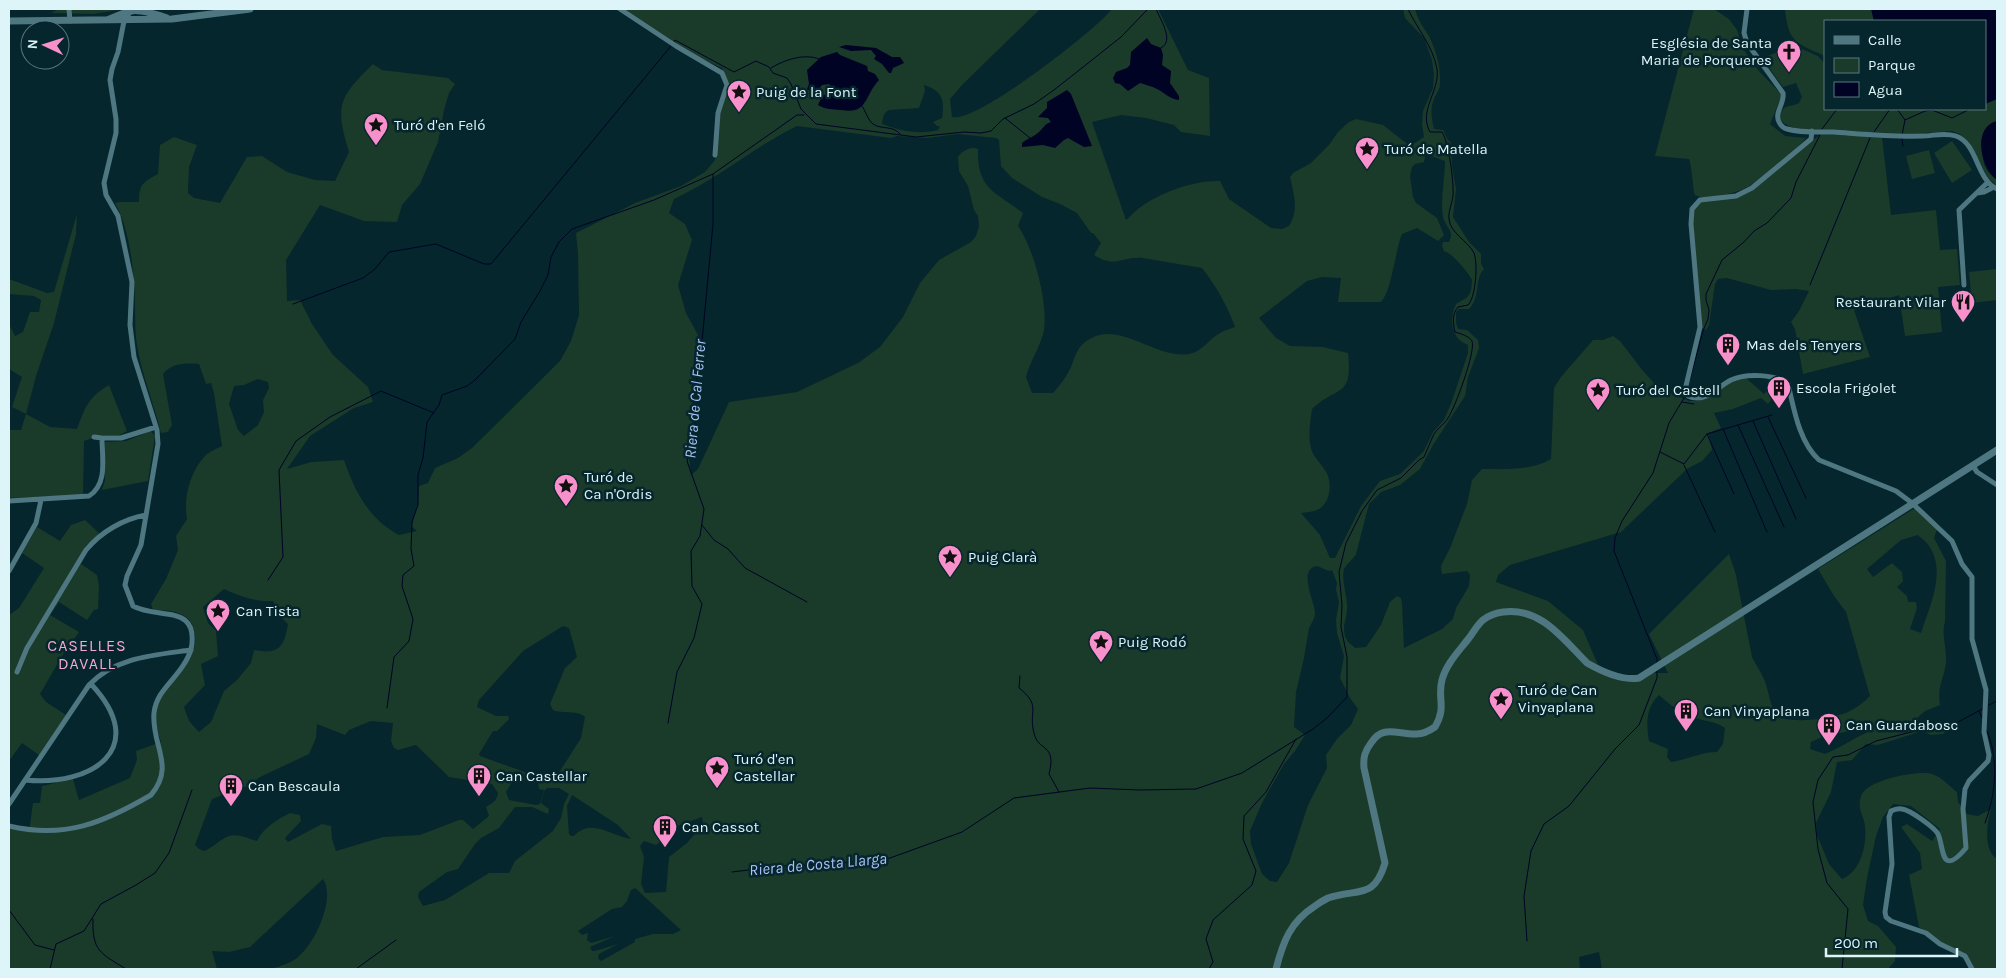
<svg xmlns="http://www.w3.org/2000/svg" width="2006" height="978" font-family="Karla,sans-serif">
<rect width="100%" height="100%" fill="#05262c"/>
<!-- green -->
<path fill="#1a3a2a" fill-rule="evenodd" d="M59,9H125L93,14L51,13Z
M623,9H1040L962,85L950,99L952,117C975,124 1096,30 1112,9H1158L1188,70L1209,78L1210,136L1181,132L1174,125L1146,118L1121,115L1092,122L1126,220C1130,217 1134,212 1138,209C1158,193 1194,180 1220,181L1229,199L1271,228L1282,229L1289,226C1299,210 1294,195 1290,177L1293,173L1311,163L1329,145L1338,132L1349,122L1356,119L1383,125L1410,146L1424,137L1422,124L1423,111L1433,88L1434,75L1432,60L1424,38L1405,18L1403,9H1415C1418,20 1423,27 1429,36C1435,48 1440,64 1440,77C1441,92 1436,91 1433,102C1430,110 1432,121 1434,129L1443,130L1448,140L1451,142L1452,166L1456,189L1453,217L1469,242L1481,254V264L1484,269C1474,279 1481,297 1469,309H1459L1456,312V323L1458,329L1467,330L1478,340L1479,348L1468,377L1465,396L1433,445L1420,469L1400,485L1381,492L1369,504L1356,554C1353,560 1347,563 1344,569C1341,582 1348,596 1347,609C1347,617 1342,627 1345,636C1346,641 1352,645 1355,648L1366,647L1381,625L1390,602L1397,596L1401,598L1402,604L1404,648L1442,629L1453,619L1456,608L1469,586L1470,575L1467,571L1442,574L1441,566L1450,548L1467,504L1472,480L1482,469C1504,469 1531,471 1551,459L1554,388L1561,377L1593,340H1603L1613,336L1620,341L1643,371L1660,389L1689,401H1699L1731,382L1746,378L1764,394L1772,385L1779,390L1768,404L1761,398L1733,409L1714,413L1721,428L1708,433L1712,450L1702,461L1687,469L1621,532L1510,565L1498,575L1496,582L1548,601L1583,630L1602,674L1626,682H1636L1652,673H1668L1649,634L1729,554L1736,575L1752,657C1755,664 1760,670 1763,677C1769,688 1769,704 1776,714C1786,726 1835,718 1848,712C1856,708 1863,703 1870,696L1846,612L1834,596L1818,569L1915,508L1938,527L1934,538L1946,561L1945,622C1941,636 1947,648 1946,662C1944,680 1937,685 1940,705L1925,711L1917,718V722L1918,725L1930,728L1946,726L1949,729L1943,734L1931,735L1922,731L1878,745L1866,744L1852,760L1837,762L1831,792L1816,823L1817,835L1829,864L1842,879C1861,871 1867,845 1865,826C1863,813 1857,810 1861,796C1866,780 1918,770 1932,774C1942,777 1949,786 1957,792L1958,802L1967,814L1978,816L1991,809C1987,823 1983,850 1997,859V969H1969L1963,957L1919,927L1909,875L1922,869L1920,853L1901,827L1907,824L1932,841L1940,829L1911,806L1893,804L1883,817L1876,836L1867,878L1863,905L1868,921L1878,926L1896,947L1895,961L1888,969H1602L1599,952L1579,957L1580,969H271C280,966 292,963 299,956C315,943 336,898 323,879L250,947L229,952L212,951L217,969H9V828L29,832L33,803H40L42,786L73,779L79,800L130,778L137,760L136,751L161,742C158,731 153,719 156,708C164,678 202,664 194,630C190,611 169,610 153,610L151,604L166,579L178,550L176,536L187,519C183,498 190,472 205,456C209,452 216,449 222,446L214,393L211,383L206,384L199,364C185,363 172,363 163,374L172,425L168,432L161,433C154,404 142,376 137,345C134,325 136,305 134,284C132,257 128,227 115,203L119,202H139C139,184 143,182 158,174L160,145L174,137L197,145L189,167L188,193L194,198L220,203L247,157L262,156L287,172L315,180L335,181L349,152C335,106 338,98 373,64L382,70L448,78L455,84L449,93L444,110L438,142L420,184L402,205L397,222L364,221L320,205L286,260L287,301L300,300L312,324L333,355L368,387L373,402L354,408L310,436L287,469L311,462L344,460C355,492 369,519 399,535L417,531L411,526L418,503L419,486L428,483L435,468L458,458L472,448L560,361L571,341L579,315L578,254L576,233L635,203L681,186L705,172L715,160L720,106L727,81L722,68L694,55ZM924,85C942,91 945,99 942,118L933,122L937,126H940L938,130C918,135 901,131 882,124C883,118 883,113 889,110L919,108L925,91ZM797,126L891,138L897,136L927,138L958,134L996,138L999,140L1001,166L1012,178L1042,197L1060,204L1077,213L1091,233H1093L1101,243L1094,255C1116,269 1121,256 1143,258C1162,261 1182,265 1202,268C1216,286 1227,305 1235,327C1230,329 1225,330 1220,333C1209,339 1202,352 1189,354C1152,360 1113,312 1080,347C1075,353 1073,364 1069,371C1065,379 1059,386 1053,393H1032L1026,377C1030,361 1041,346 1044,330C1048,302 1034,249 1018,226L1023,213C994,191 977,189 978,149C971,146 962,151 958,157L959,171L968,186L974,210L978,216L979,226L976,236L971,242L939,260L920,283L903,317L880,347L858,363L797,392L729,402L698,469L691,475L688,447L693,420L692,375L698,335L686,313L678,285L692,240L685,224L669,213L674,199C718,179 754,147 797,126ZM1425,145L1434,157L1445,161C1445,179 1440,199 1443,217C1445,227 1455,230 1449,242H1443L1442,246L1444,251C1452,253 1468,272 1472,280C1471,298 1469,296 1456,304C1449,319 1451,339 1468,345V353L1452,401L1444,420L1433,432L1424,451L1400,474L1380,481L1361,506L1335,558H1330L1320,535L1301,513C1306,512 1312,512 1317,510C1330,505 1333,483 1326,472C1322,464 1313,457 1311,448C1308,435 1310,423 1312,409C1337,385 1353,399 1348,353L1323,347L1290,346L1276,338L1259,318L1307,281L1322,277L1341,278L1338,302H1381C1392,290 1395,251 1402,234L1417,228L1438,241L1444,235L1437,218L1416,203L1413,197L1410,176L1412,167L1415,164L1424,162L1426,152ZM258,379L268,382L269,388L263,400L264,412L258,425L244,436L238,430L229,404L234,386L244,385ZM1918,535C1922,539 1927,542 1929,546C1947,572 1929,607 1921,633L1910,629L1917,608L1916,602H1908L1907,596L1897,587L1903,581L1902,572L1892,563L1873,577L1867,569L1901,540ZM1317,566L1329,571L1332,570L1337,583L1336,589L1339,602L1336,620L1337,633L1344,656L1340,678L1350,698L1358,709L1351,725L1337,739L1326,755L1327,768L1308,805L1289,863L1277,882L1270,881L1262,874L1251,844L1250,831L1262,803L1284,764L1295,751L1305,735L1294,727L1296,692L1304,658L1309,628C1311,624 1315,619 1315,613C1315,602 1297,569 1317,566ZM224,589C241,597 255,602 273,601L279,615L288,624C284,647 279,655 254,650L251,663L237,680L224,691L211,722L199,732L189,721L184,707L205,685L201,664L218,656L216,631L208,623L203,607ZM563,626L569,628L577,657L565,668L550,704L553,710C562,714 578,710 585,717L581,738L560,771L554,777L544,779L480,756L479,754L493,731H497L509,719L508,716H496L477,707L479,700L523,651ZM1659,695L1672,706L1679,708L1684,701L1688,703L1687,712C1698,723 1713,719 1725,728L1723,744L1717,752C1700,752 1687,760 1671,762L1667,757L1668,749L1649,741C1646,724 1646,707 1659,695ZM371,721L393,723L391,741L394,748L398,750L416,745L449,777L492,784L498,793C497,801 492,803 486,807L489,816L473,829L463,820H459L420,835L383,837L336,851L332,839L331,826L322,824L288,842L285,838L301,821L300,815L290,813C278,819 263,828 257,841C250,839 237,833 229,836C220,839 213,848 204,851L199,849L195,845L212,799L247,786L260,777L309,754L316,738L317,724L345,735L349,730ZM1867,728L1868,732C1852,739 1840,748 1825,754L1810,749L1811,742L1824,736ZM514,779L538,782L539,789L544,790L540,804L536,805L509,800L506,792ZM547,788H559L569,794L564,804L561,818L553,831L515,861L509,873H489L445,900L423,906L418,897L419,892L447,872L458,869L475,844L481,838L499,828L515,807H532L548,814L549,809L541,803L544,791ZM572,795L618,825L631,839C612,837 592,817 574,836H571L569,834L567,806ZM702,817L703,824L687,843L669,857L666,892L645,893L641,884L644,857L640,846L644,841L656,845L664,839V831ZM635,888L681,930L673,934H653L635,939V942L601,961L598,958L599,954L618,944L595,951H592L590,947L615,936L591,943L587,940L588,933L582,935L578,931L612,909L622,907L627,901L631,890Z
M1694,9H1714L1729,19L1737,30L1744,50L1758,70L1782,95L1770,124L1785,136L1806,138C1797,149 1764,177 1751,185C1741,192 1705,202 1695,195L1694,192C1693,184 1691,163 1689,159L1655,156Z
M1785,9H1875L1877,21H1825V58L1823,55C1795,43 1788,41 1785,9Z
M1795,46L1818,56L1825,64V109H1985V104L1997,99V121L1994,122C1986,143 1973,164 1997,180V186L1988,178L1969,143L1960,134L1952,131L1911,134L1799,129C1791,128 1771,120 1783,109C1786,105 1794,106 1799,103L1802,97L1796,83L1783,87L1764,61L1767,56Z
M1821,134L1882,137L1891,215L1936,210L1940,250L1957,249L1960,285L1938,287L1942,332L1905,336L1899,295L1854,310L1870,357L1803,374L1795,329L1791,322L1799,311L1809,291L1796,289L1771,290L1727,278L1718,279L1715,284L1709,325L1706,330L1702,328L1693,224L1694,210L1701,202L1737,197Z
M1952,141L1972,170L1952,183L1934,153Z
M1929,150L1935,173L1912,179L1906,156Z
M77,214L76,234L54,323L36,376L26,414L50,427L77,429C85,408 88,397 109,385L127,431L120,435H101L84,441L83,495L9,498V430H21L26,414L12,407L22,377L9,369V324L15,336L23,332L30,312H39L41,300L34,296L9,294V279L47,293L54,292Z
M1997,269V300L1972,303L1969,272Z
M151,431L155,436L148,481L102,490L105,480V442L126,441Z
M85,520L100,534L88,543L77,561L97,575L99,586L98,609L94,610L87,620L59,602L50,615L79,632L65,651L40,694L46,702L66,715L39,755L22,743L9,761V615L19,608L44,568L22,553L37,527L60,541L71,525Z"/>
<!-- water -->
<path fill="#010325" d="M1871,9H1997V99L1985,104V21H1874Z
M1147,38L1151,44L1161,48L1163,55L1162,65L1171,71L1170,83L1179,96V100C1170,99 1165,93 1157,89C1151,86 1146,85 1140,83L1128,91L1120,84L1115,83L1113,78L1116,72L1127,68L1130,65L1131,52Z
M846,45L876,48L892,57H900L904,63L893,68L891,73H889L882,64L874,59L876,56L871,50L851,51L839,47Z
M837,52L840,55L867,66L868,71L875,74L879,80C864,96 868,115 841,110C832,109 826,110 818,105L822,96L828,93L832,87L829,84L822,85L819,89L811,92L807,89L809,84L807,70L821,57Z
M1067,90L1071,94L1092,146L1084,147L1068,138L1064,140L1055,148L1043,145L1022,147V143C1028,138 1036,136 1041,130C1045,126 1045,124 1051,122L1048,118L1038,117L1047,108V102Z
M1997,121V180C1980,168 1972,127 1997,121Z"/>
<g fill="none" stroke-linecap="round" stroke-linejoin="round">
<!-- stream -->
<path stroke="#010325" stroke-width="1" d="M1156,9C1160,19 1175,41 1161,48
M673,43L675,40L734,72L756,61L769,67L773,73L787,78L791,84L801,109L816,124L916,137L964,132L981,133L991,131L1003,119L1034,104L1054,90L1121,37L1148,9
M771,68C784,60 804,53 819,59
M862,106C866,112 868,120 873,124C882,130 893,125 900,134
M1897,109L1905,120L1925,111L1932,110L1952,118L1970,109
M1005,118L1030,138
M1822,129L1837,109
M1874,132L1890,109
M1902,135L1905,120
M1902,139L1903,146
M1810,285L1870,138
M293,304L363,278L375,269L389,252L436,244L484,264H491L671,46
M1690,379L1703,331L1708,319L1709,310L1706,300V294L1722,260L1744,242L1754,231L1767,223L1791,198L1796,182L1820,135
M1682,402L1694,404
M1768,417L1806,498
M1753,421L1796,519
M1738,425L1784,527
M1723,429L1767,532
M1707,434L1734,494
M1660,452L1684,464L1707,434L1772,415
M1684,465L1715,532
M702,525L714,540L728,549L745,568L807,602
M268,580L283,557L279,470L296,441L330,417L381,391L434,413
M1657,664V659L1614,551L1615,538L1622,521L1653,473L1669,423L1684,398
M1020,676L1019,688C1042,706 1028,711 1034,733C1038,752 1057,743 1049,774L1059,792
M1987,706L1997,701
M387,708L394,657L409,641L413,619L402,586L403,575L414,566L411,549L412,522L418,505V475L423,458L427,422L439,405L442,395L467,386L475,380L515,339L521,322L540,291L548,275L551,257L559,242L572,229L654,200L713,174
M1979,711L1983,720
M668,723L677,672L694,638L702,604L692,586L691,551L700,536L704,509L687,461L695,435L697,378L701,352L713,224V174L797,115H804
M1985,823C1996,793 1999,761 1987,731
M732,872L780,866L842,863L890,858L962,832L1014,798L1090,788L1140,790L1196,789L1242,773L1313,729L1327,718L1347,697V657L1341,627L1342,605L1339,572L1346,543L1362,511L1377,490L1401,478L1419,460L1424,457C1427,450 1430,443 1433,436C1436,429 1444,425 1448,418C1455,408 1476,351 1472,341C1469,336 1461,334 1455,332C1453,323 1452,314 1458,307L1468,305C1476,297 1478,263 1474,253C1468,241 1450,233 1449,219C1448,212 1452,204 1453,196C1454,183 1449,142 1442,132H1430C1418,110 1440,92 1437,69C1433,46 1417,29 1408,9
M9,910L35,945L54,950
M93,919C92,951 100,953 126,969
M1527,941L1524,896L1531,851L1544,824L1569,806L1615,749L1639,725L1657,678V670
M50,969L56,944L84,931L101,904L136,885L155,873L169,853L192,790
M356,969L396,940
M1209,969L1213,962L1206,939L1213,920L1252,885L1256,871L1243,839L1244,816L1266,792L1296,739
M1842,969L1848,909L1827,883L1818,849L1813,802L1818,780L1833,757L1848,755L1876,741L1923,729L1949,727L1984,708"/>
<!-- minor -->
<path stroke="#4e7781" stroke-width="5" d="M69,9L70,21
M620,9L676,46L722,73L727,85L718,113L715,155
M1747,9L1744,33L1747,43L1783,93C1785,103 1774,112 1779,122C1781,126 1783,128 1787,129C1801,133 1819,132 1833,132C1862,134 1892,137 1922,136C1933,136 1944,132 1956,136C1978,144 1976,179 1997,189
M1812,131L1811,139L1752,188L1736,196L1700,200L1692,209L1691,224L1700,327L1685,390L1688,396C1705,404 1717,387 1731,380C1746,373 1775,374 1788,384C1794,409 1799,442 1819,460L1896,491L1912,503L1952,541L1962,564L1972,577V639L1986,690L1984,732L1989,755L1988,761L1969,781L1965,789L1963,809L1966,848C1940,879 1944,846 1938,834C1934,827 1910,810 1902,809C1898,808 1895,809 1891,811L1889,817L1892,864L1885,912L1886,917L1891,921L1926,933L1940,944L1965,956L1972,969
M1977,193L1984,192L1994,187
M1964,285L1959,210L1988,182
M94,437L102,438
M1973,466L1977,472L1997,485
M9,501L89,496C108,484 102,458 102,438H121L156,427
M9,571L36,523L41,500
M17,672L27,648L86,550C101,532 123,519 146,515
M25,780C92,787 151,748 91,684
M9,804L89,685C115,657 155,655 191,650C200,603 159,620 133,606L125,585L127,576L141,545L158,444L157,430L134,357L130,325L132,282L118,216L106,195L104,183L116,133V119L110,80L112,69L118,52L124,21
M9,826C65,839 103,823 151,795C176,766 151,745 154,713C156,692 174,681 184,664C187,660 189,655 191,650"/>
<!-- secondary -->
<path stroke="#4e7781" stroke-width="7" d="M107,20L129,11
M9,21L172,19L250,9
M124,21C126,17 127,12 131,11C139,9 159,15 167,18
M1276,969C1283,942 1290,922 1315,906C1319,903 1324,900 1328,898C1358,888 1374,900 1385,863L1364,768C1363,757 1365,751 1371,743C1383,724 1398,735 1417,734C1423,734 1429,731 1435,727C1447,707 1437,698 1442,680C1446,664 1459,651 1469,638C1473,633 1477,625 1483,620C1489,615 1496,613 1503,612C1541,607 1563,639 1587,663C1601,671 1623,681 1639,678L1997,450"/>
</g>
<!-- icons -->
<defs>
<symbol id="church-pin" viewBox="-11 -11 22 30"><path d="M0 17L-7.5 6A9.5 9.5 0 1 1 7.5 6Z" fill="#f890cc" stroke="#05262c"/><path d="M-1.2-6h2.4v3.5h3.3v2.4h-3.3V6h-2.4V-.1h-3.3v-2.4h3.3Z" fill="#111"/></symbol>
<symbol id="sight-pin" viewBox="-11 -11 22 30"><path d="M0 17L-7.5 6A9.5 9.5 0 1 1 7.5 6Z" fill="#f890cc" stroke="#05262c"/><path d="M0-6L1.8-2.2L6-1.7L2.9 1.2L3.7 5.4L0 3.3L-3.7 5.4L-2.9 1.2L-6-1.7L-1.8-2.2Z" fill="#111"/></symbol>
<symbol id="restaurant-pin" viewBox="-11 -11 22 30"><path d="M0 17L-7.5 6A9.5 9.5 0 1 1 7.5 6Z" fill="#f890cc" stroke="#05262c"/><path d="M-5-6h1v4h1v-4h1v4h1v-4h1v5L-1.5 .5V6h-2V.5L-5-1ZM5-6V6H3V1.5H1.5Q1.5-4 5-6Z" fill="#111"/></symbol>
<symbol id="building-pin" viewBox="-11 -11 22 30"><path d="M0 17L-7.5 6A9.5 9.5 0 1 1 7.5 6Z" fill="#f890cc" stroke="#05262c"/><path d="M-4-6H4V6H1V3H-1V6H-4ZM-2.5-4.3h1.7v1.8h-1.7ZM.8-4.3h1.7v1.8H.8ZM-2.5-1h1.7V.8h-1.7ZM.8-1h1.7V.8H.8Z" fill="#111"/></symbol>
</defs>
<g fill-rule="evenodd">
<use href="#church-pin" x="1775" y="38" width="28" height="38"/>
<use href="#sight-pin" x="725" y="78" width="28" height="38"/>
<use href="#sight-pin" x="362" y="111" width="28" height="38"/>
<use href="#sight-pin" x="1353" y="135" width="28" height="38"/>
<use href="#restaurant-pin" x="1949" y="288" width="28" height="38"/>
<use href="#building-pin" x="1714" y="331" width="28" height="38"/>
<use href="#building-pin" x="1765" y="374" width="28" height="38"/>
<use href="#sight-pin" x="1584" y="376" width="28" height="38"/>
<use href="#sight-pin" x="552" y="472" width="28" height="38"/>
<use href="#sight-pin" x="936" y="543" width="28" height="38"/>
<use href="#sight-pin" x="204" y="597" width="28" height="38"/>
<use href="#sight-pin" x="1087" y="628" width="28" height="38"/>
<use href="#sight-pin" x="1487" y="685" width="28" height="38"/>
<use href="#building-pin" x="1672" y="697" width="28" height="38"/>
<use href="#building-pin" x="1815" y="711" width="28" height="38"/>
<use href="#sight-pin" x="703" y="754" width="28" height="38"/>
<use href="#building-pin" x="465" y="762" width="28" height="38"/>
<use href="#building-pin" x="217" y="772" width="28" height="38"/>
<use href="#building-pin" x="651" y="813" width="28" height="38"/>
</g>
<g text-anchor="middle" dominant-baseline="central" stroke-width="5" stroke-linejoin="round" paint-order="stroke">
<!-- poi labels -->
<g font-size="15" fill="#ddf4f9" stroke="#05262c" text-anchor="start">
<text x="1772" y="43" text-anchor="end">Església de Santa<tspan x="1772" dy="17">Maria de Porqueres</tspan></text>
<text x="756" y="92">Puig de la Font</text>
<text x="394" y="125">Turó d'en Feló</text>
<text x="1384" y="149">Turó de Matella</text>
<text x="1946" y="302" text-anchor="end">Restaurant Vilar</text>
<text x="1746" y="345">Mas dels Tenyers</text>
<text x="1796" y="388">Escola Frigolet</text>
<text x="1616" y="390">Turó del Castell</text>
<text x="584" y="477">Turó de<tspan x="584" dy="17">Ca n'Ordis</tspan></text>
<text x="968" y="557">Puig Clarà</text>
<text x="236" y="611">Can Tista</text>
<text x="1118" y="642">Puig Rodó</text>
<text x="1518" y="690">Turó de Can<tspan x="1518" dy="17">Vinyaplana</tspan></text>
<text x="1704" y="711">Can Vinyaplana</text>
<text x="1846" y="725">Can Guardabosc</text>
<text x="734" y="759">Turó d'en<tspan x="734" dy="17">Castellar</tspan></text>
<text x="496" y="776">Can Castellar</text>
<text x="248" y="786">Can Bescaula</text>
<text x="682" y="827">Can Cassot</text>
</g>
<!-- water labels -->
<g font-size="16" font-style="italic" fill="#a9c1f8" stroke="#05262c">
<text transform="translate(695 399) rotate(-85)">Riera de Cal Ferrer</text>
<text transform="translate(818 864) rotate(-5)">Riera de Costa Llarga</text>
</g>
<!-- neighbourhood labels -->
<g font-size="16" letter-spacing="1" fill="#f3a9d2" stroke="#05262c">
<text x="87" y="645">CASELLES<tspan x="87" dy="18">DAVALL</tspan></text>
</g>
</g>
<!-- border -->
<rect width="2006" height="978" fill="none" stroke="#ddf4f9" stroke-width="20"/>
<!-- legend -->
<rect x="1824" y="20" width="162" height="90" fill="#05262c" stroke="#5b787e"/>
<rect x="1834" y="36" width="25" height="8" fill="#4e7781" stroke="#5b787e"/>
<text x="1868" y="45" font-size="15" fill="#ddf4f9">Calle</text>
<rect x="1834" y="58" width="25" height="15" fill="#1a3a2a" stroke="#5b787e"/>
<text x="1868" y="70" font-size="15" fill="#ddf4f9">Parque</text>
<rect x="1834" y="82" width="25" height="15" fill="#010325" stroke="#5b787e"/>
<text x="1868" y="95" font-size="15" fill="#ddf4f9">Agua</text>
<!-- north arrow -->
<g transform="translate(45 45) rotate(274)"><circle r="24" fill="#05262c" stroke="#5b787e"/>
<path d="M0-4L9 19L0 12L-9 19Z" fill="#f890cc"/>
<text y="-8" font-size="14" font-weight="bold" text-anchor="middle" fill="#ddf4f9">N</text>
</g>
<!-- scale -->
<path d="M1826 948v8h131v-8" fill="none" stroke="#ddf4f9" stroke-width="2.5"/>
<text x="1834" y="948" font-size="15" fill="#ddf4f9" stroke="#05262c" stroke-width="4" paint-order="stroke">200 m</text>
</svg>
